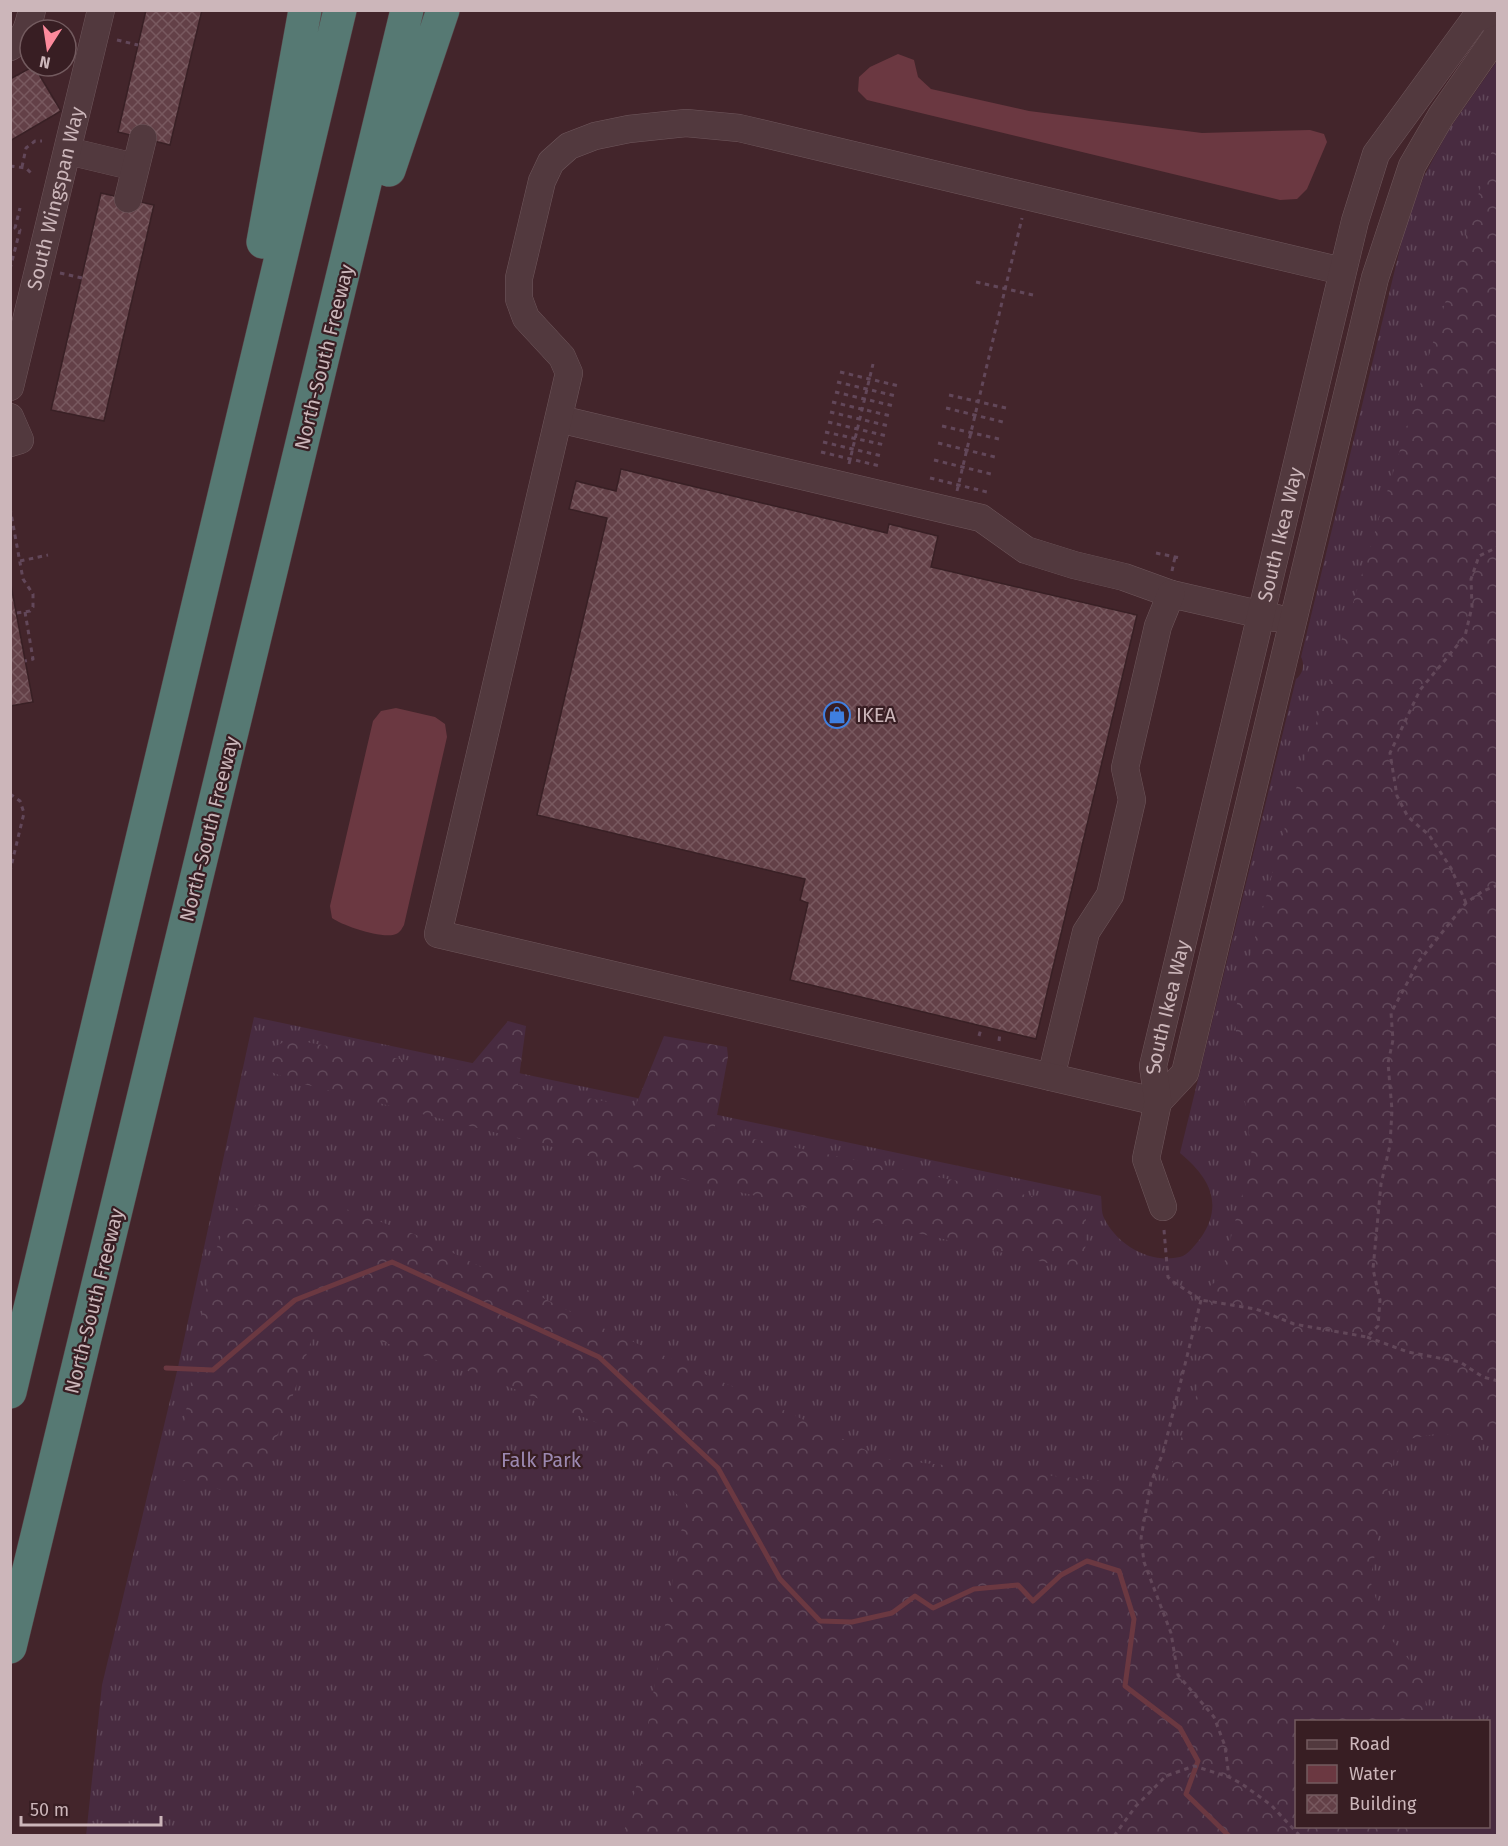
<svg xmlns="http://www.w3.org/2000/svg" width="1508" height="1846" font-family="'Fira Sans',sans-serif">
<defs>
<pattern id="grass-tufts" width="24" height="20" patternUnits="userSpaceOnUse" patternTransform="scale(1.5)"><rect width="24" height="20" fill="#482b40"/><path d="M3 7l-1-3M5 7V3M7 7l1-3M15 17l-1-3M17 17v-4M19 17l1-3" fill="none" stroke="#61485a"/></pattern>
<pattern id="forest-crowns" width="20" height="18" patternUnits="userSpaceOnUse" patternTransform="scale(1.5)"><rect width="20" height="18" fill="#482b40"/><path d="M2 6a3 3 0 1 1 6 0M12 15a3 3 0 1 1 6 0" fill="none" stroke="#61485a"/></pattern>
<pattern id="building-cross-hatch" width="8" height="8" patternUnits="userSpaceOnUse" patternTransform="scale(1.5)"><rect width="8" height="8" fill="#634047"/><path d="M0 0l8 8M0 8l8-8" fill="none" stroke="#78595f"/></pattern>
</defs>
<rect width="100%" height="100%" fill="#43252b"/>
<!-- grass -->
<path fill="url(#grass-tufts)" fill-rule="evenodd" d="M1497,61V1835L86,1836L102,1685L178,1367L254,1017L1101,1196C1102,1203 1101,1212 1104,1218C1117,1245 1150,1264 1180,1257C1188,1255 1195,1245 1200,1239C1225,1204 1209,1177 1180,1153L1296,679C1303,674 1305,664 1301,657L1404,232L1424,176L1450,128ZM1296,1722H1488V1826H1296Z"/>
<!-- forest -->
<path fill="url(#forest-crowns)" d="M1497,134V1446L1441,1433L1403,1440L1393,1461L1370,1580L1388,1636L1425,1678L1426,1721L1296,1722V1826L1426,1827L1428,1835H623L639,1776L686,1504L615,1430L477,1374L380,1341L312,1338L290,1404L267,1460L230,1492L179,1479V1453L210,1268L230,1209L319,1199L419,1236L605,1329L771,1404L884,1459L1164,1487L1196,1396L1211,1285L1220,1279L1252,1157L1234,1015L1291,805Z
M508,1021L526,1026L518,1085L635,1107L664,1036L727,1047L728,1057L714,1131L1074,1205L1086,1217L1085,1262L1069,1268L652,1172L343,1094L300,1083L271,1072L273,1048L289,1039L466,1071Z"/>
<!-- water -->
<path fill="#6b3841" d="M898,54L914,60L918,77L931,89L1029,111L1202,133L1310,130L1324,134L1327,142L1307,189L1297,199L1280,200L867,100L858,91L859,77L870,67Z
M396,708L435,717L445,724L447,737L404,925C402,928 401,931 398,933C387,941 343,926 332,918L330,906L373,721L381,711Z"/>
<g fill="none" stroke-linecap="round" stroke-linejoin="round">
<!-- stream -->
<path stroke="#6b3841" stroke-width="5" d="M166,1368L213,1370L295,1300L392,1262L599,1357L718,1468L780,1579L820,1621L852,1622L892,1613L915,1596L933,1608L974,1589L1018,1585L1033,1601L1061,1575L1087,1561L1119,1571L1134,1619L1125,1686L1180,1728L1198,1761L1186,1794L1229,1836"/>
</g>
<!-- building -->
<path fill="url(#building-cross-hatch)" stroke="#392025" stroke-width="1.5" d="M146,10H202L170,145L118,132Z
M34,66L61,111L10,141V79Z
M101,193L154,205L104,421L51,410Z
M621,469L887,533L889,524L938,536L931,567L1137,615L1036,1039L790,980L808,903L800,900L805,879L537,815L607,518L569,509L576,481L616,491Z
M10,580L33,702L10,706Z"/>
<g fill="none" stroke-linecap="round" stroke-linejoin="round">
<defs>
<g id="minor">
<path d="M10,47C26,38 28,27 32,10"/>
<path d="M68,151L135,167"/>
<path d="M128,199L143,138"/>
<path id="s1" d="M10,387L101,10"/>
<path d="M10,417L20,440L10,443"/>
<path d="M559,419L981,518L1026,550L1074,565L1124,577L1171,594L1276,618"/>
<path d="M1051,1077L1086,932L1110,895L1132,800L1125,768L1158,626L1171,594"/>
<path d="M1158,1102L438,934L569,373L562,357L526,318L519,299V278L542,181L551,162L569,146L595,136L629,129L686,123L739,128L1342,271"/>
<path d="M1158,1102L1185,1073L1375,278L1412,166L1441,116L1498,34"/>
<path id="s2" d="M1163,1207L1146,1159L1158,1102L1153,1066L1355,221L1376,154L1474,20L1496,10"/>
</g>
<path id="highway" d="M389,170L443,10
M263,242L305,10
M10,1392L340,10
M10,1647L407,10"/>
</defs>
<!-- minor casing -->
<use href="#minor" stroke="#6f575c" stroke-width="28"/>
<!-- highway casing -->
<use href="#highway" stroke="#594146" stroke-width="34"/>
<!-- path -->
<path stroke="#624759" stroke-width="3" stroke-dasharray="4.5 4.5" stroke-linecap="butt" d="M117,40L138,45
M10,166L26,168L31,173
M22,167L26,148L35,141H42
M10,269L20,230L15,228L20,208
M60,273L82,278
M976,282L1033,295
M840,372L899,386
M837,382L896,396
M835,392L894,406
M949,395L1006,408
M832,402L891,416
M946,408L1003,422
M830,412L889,426
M828,422L887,436
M942,426L999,439
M825,432L885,445
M823,442L882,456
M938,443L995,457
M821,452L880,466
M934,460L991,474
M849,464L873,364
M930,478L987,492
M957,491L1022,218
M10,508L23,579L33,594V607L30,611L17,613
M1156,553L1180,558
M20,561L48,555
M1172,571L1175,557
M25,612L33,659L25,661
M10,794L20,801L24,813L10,871
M1466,903L1451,868L1429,835L1408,817L1397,796L1390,753L1420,690L1465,636L1472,607L1471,579L1479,556L1498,547
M979,1036L981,1029
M999,1041L1000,1033
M1164,1230L1168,1277L1172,1281L1201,1300L1256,1309L1294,1324L1367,1337L1378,1326L1380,1300L1373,1269L1381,1184L1390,1145L1392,1110L1388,1063L1393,1040L1391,1013L1419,961L1466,903L1483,891L1498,885
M1201,1300L1163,1453L1151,1482L1141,1538L1144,1562L1171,1633L1178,1675L1214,1717L1225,1746L1229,1777
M1367,1337L1408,1352L1460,1362L1483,1377L1498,1381
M1114,1836L1136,1806L1166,1776L1194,1766L1229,1777L1242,1784L1271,1805L1300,1836"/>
<!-- minor -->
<use href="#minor" stroke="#52393e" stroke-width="27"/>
<!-- highway -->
<use href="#highway" stroke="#567973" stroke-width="33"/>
</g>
<!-- icons -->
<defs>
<symbol id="shop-ring" viewBox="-11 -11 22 22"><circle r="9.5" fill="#381e23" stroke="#3f7fe0" stroke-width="1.5"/><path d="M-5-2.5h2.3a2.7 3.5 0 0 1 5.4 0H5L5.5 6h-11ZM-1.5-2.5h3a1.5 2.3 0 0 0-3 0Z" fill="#3f7fe0"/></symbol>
</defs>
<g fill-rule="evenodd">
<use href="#shop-ring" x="822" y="700" width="30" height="30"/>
</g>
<g text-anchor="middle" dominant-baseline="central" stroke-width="4.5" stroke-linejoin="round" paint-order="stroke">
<!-- street labels -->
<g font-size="20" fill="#ccb6ba" stroke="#381e23">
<text stroke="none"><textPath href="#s1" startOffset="194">South Wingspan Way</textPath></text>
<text transform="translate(324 357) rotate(-76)">North-South Freeway</text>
<text stroke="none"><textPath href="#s2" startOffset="692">South Ikea Way</textPath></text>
<text transform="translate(209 829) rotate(-76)">North-South Freeway</text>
<text stroke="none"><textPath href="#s2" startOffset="206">South Ikea Way</textPath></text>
<text transform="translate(94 1301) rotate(-76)">North-South Freeway</text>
</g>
<!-- poi labels -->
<g font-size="20" fill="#ccb6ba" stroke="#381e23" text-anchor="start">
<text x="856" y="715">IKEA</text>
</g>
<!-- park labels -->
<g font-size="20" fill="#9c89b1" stroke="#381e23">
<text x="541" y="1460">Falk Park</text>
</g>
</g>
<!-- border -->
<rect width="1508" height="1846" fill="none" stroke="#ccb6ba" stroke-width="24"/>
<!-- legend -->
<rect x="1295" y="1720" width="195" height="108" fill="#381e23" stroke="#735b5f" stroke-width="1.5"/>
<rect x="1307" y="1740" width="30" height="9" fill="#52393e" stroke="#735b5f" stroke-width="1.5"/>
<text x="1349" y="1750" font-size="18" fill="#ccb6ba">Road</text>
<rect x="1307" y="1765" width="30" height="18" fill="#6b3841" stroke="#735b5f" stroke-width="1.5"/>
<text x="1349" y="1780" font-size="18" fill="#ccb6ba">Water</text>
<rect x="1307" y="1795" width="30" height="18" fill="url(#building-cross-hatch)" stroke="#735b5f" stroke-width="1.5"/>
<text x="1349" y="1810" font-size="18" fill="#ccb6ba">Building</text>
<!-- north arrow -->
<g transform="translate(48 48) rotate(192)"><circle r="28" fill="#381e23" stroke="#735b5f" stroke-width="1.5"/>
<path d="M0-4.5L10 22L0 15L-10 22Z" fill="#fd8a9c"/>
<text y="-9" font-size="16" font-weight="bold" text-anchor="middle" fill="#ccb6ba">N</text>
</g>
<!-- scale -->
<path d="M21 1816v9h140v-9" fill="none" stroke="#ccb6ba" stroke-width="3"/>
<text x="30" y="1816" font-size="18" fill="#ccb6ba" stroke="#381e23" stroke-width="4.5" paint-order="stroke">50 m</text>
</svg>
